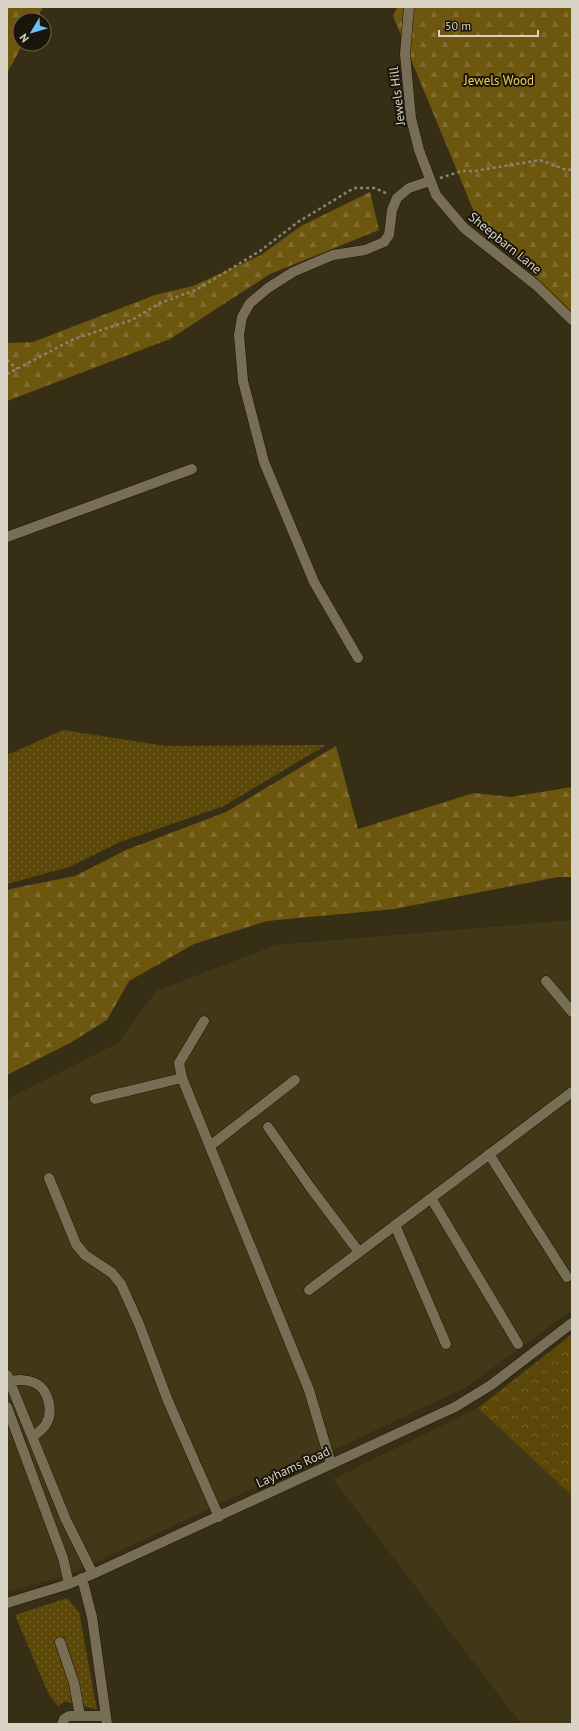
<svg xmlns="http://www.w3.org/2000/svg" width="579" height="1731" font-family="'PT Sans',sans-serif">
<defs>
<pattern id="grass-dots" width="8" height="8" patternUnits="userSpaceOnUse"><rect width="8" height="8" fill="#5b4808"/><path d="M2 2h.1M6 6h.1" fill="none" stroke="#72622a" stroke-width="1.8" stroke-linecap="round"/></pattern>
<pattern id="forest-firs" width="22" height="20" patternUnits="userSpaceOnUse"><rect width="22" height="20" fill="#6d560e"/><path d="M5 1l3.5 6h-7zM16 11l3.5 6h-7z" fill="#816d30"/></pattern>
<pattern id="park-crowns" width="20" height="18" patternUnits="userSpaceOnUse"><rect width="20" height="18" fill="#5b4808"/><path d="M2 6a3 3 0 1 1 6 0M12 15a3 3 0 1 1 6 0" fill="none" stroke="#72622a"/></pattern>
</defs>
<rect width="100%" height="100%" fill="#372e16"/>
<!-- built -->
<path fill="#423717" d="M572,920V1310L465,1388L73,1573L7,1592V1099L118,1043L156,991L276,945Z
M478,1408L572,1496V1724H521L333,1479Z"/>
<!-- grass -->
<path fill="url(#grass-dots)" d="M63,730L166,746L326,745L224,806L120,842L69,867L7,884V755Z
M67,1598L79,1612L97,1710L66,1701L58,1706L49,1695L15,1615Z"/>
<!-- forest -->
<path fill="url(#forest-firs)" d="M7,7H43L36,20H20V44H23L7,73Z
M397,7H572V313L477,219L393,16Z
M370,192L379,230L270,274L170,339L7,401V343L33,342L155,295L193,286L261,255L301,226Z
M336,746L358,829L474,793L511,797L572,787V877H558L394,909L267,921L194,944L129,981L107,1020L70,1043L7,1075V891L10,889L75,876L126,850L226,812Z"/>
<!-- park -->
<path fill="url(#park-crowns)" d="M572,1334V1496L478,1408Z"/>
<g fill="none" stroke-linecap="round" stroke-linejoin="round">
<defs>
<path id="minor" d="M409,7L405,54L411,118L419,150L436,195L464,228L536,285L572,320
M7,537L192,469
M358,658L314,582L264,462L243,381L239,335L242,317L250,303L268,288L293,272L333,255L365,250L384,242L389,235L392,210L397,198L409,188L430,181
M546,981L572,1012
M204,1021L179,1063L182,1078L309,1390L331,1464
M95,1099L182,1078
M268,1127L310,1187L359,1252
M210,1146L295,1080
M489,1154L567,1277
M49,1178L76,1244L85,1255L112,1273L121,1284L139,1324L168,1401L219,1517
M431,1198L518,1344
M395,1225L446,1344
M309,1290L572,1092
M7,1375L66,1520L93,1574
M10,1381C18,1380 26,1379 35,1383C48,1389 54,1411 46,1424C43,1430 37,1433 32,1437
M7,1407L63,1558L69,1584
M82,1578L92,1617L107,1724
M7,1603L69,1584L93,1574L455,1407L491,1385L572,1323
M60,1642L74,1683L80,1716
M62,1724L64,1719L69,1716H106"/>
</defs>
<!-- minor casing -->
<use href="#minor" stroke="#1e1601" stroke-width="11"/>
<!-- path -->
<path stroke="#8c8471" stroke-width="2.5" stroke-dasharray="3 3" stroke-linecap="butt" d="M440,178L462,171H475L540,160L564,169L572,170
M7,360L17,369
M7,374L74,339L132,320L160,303L196,290L260,251L298,222L354,188H375L388,194"/>
<!-- minor -->
<use href="#minor" stroke="#786e55" stroke-width="10"/>
</g>
<g text-anchor="middle" dominant-baseline="central" stroke-width="4" stroke-linejoin="round" paint-order="stroke">
<!-- park labels -->
<g font-size="13" fill="#f5cc56" stroke="#1a160c">
<text x="499" y="80">Jewels Wood</text>
</g>
<!-- street labels -->
<g font-size="13" fill="#d9d3c5" stroke="#1a160c">
<text transform="translate(397 96) rotate(-97)">Jewels Hill</text>
<text transform="translate(505 243) rotate(39)">Sheepbarn Lane</text>
<text transform="translate(293 1467) rotate(-25)">Layhams Road</text>
</g>
</g>
<!-- border -->
<rect width="579" height="1731" fill="none" stroke="#d9d3c5" stroke-width="16"/>
<!-- north arrow -->
<g transform="translate(32 32) rotate(232)"><circle r="19" fill="#1a160c" stroke="#666256"/>
<path d="M0-3L7 15L0 10L-7 15Z" fill="#72c1f5"/>
<text y="-6" font-size="11" font-weight="bold" text-anchor="middle" fill="#d9d3c5">N</text>
</g>
<!-- scale -->
<path d="M439 30v6h99v-6" fill="none" stroke="#d9d3c5" stroke-width="2"/>
<text x="445" y="30" font-size="12" fill="#d9d3c5" stroke="#1a160c" stroke-width="3" paint-order="stroke">50 m</text>
</svg>
